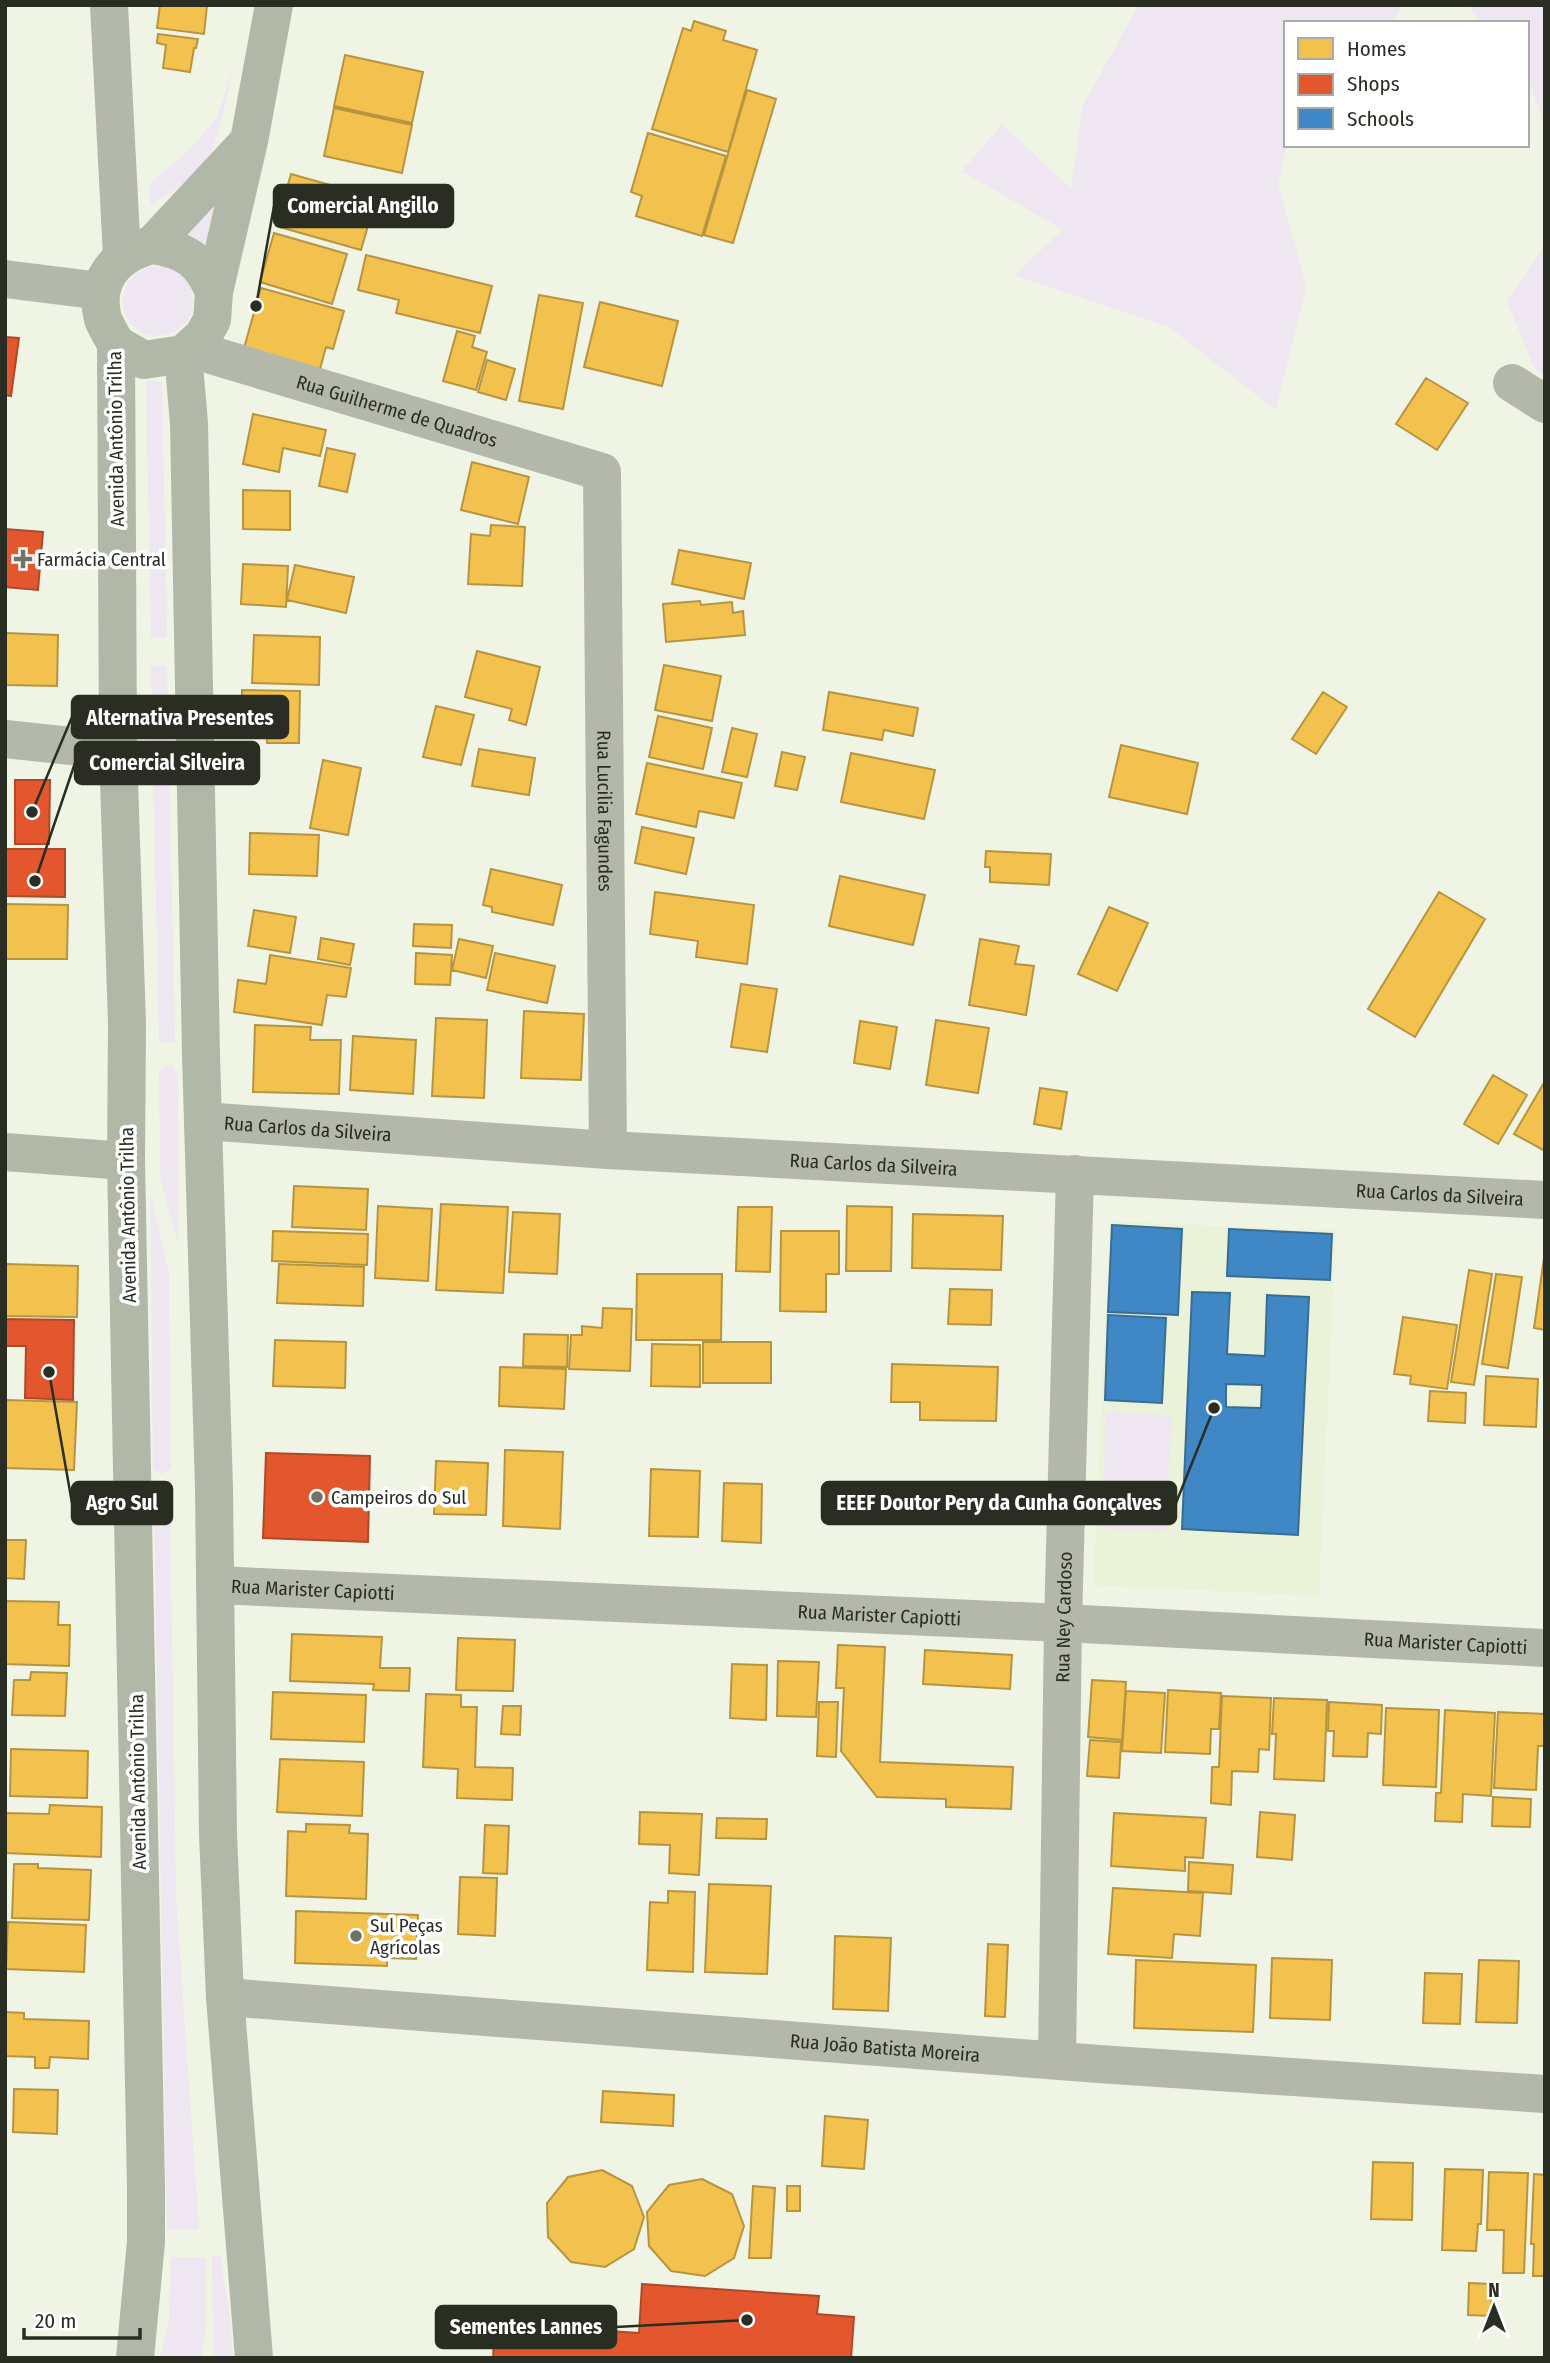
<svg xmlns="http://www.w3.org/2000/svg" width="1550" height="2363" font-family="'Fira Sans Condensed',sans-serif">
<rect width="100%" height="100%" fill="#eff4e5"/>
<!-- built -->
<path fill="#eaf3da" d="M1110,1221L1336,1231L1319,1596L1093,1585Z"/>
<!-- green -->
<path fill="#eee7f1" d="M1139,5H1403L1391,23H1286L1287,145L1278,183L1306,287L1276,410L1169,327L1014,275L1063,230L962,171L1002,124L1071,189L1083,105Z
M1467,5H1545V126L1527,75V23H1482Z
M233,68C227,94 219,147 202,166C187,183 168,194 150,206V184L194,145L217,117Z
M217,190L213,256L175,232Z
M1545,246V375L1535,370L1507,301Z
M123 301a35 35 0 1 1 70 0a35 35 0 1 1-70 0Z
M146,381H162L167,637H151Z
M151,666H167L175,1042H159Z
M166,1065H172L178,1073V1245L160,1175L159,1072Z
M150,1193L169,1274L171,1469L161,1474L153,1469Z
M1106,1412L1172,1415L1166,1532L1101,1529Z
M163,1501L170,1506L176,1897L199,2229H167L154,1508L157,1502Z
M212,2256H220L230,2315L233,2358H213V2356Z
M171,2257H206V2326L202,2356L160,2358L169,2321Z"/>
<!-- homes -->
<path fill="#f2c14e" stroke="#b69541" stroke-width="2" d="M160,5H207L204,34L157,28Z
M694,21L726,31L723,40L757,50L728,152L652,129L683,28L691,31Z
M158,34L198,39L196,48H194L190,72L163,68L166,45L157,43Z
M345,55L423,72L412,123L334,106Z
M747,90L776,99L733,243L704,235Z
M334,108L412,125L402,173L324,156Z
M648,133L726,156L702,236L636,216L642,196L631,192Z
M291,174L376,198L361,250L276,226Z
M274,233L347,254L332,304L260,282Z
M366,255L492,286L480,333L396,313L399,300L358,290Z
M261,288L344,311L333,349L326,347L320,369L244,348Z
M539,295L583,303L563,409L519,401Z
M600,302L678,321L662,386L584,367Z
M457,331L475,336L472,347L487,352L476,390L443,381Z
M487,360L515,369L506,400L478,392Z
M1426,378L1468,403L1437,450L1396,424Z
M253,414L326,430L320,456L283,448L279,472L243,464Z
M327,448L355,454L347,492L319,486Z
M472,462L529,477L518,524L461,510Z
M243,490L290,491V530L243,529Z
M491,525L525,527L522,586L468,584L471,534L490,536Z
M679,550L751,563L744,599L672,584Z
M243,564L288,566L286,607L241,604Z
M295,565L354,577L346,613L287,600Z
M700,601L701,605L732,602L733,613L743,611L745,635L666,642L663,604Z
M5,633L58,635L57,686L5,685Z
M254,635L320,637L319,685L252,683Z
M477,651L540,667L526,725L509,720L512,709L465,697Z
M664,665L721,676L712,721L655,710Z
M242,690L300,691L299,743H267L268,724H242Z
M829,692L918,708L913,736L884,730L882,740L823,730Z
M1323,692L1347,707L1316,754L1292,739Z
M436,706L474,715L461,765L423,757Z
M658,716L712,728L703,769L649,757Z
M732,728L757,734L747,777L722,772Z
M1121,745L1198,763L1187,814L1109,797Z
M479,749L535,758L529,795L472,786Z
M782,752L805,757L797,790L775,786Z
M851,753L935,770L924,819L841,802Z
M323,760L361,768L348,835L310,828Z
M647,763L742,783L734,818L699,811L696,827L636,814Z
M642,827L694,838L686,874L635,863Z
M250,833L319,835L317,876L249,874Z
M986,851L1051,854L1049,885L990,882V867H985Z
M491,869L562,885L553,925L492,912V907L483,905Z
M840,876L925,895L913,945L829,926Z
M655,892L754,905L747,964L696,957L698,941L650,934Z
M1439,892L1485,919L1415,1037L1368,1009Z
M5,904L68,905L67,959H5Z
M1109,907L1148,923L1117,991L1078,974Z
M254,910L296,917L290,953L248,946Z
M414,924L452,925L451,948L413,946Z
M321,938L354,944L350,965L318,959Z
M459,939L493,946L486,978L452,970Z
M980,939L1019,946L1015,964L1034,966L1026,1015L969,1005Z
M416,953L452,955L450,985L415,984Z
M495,953L555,966L547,1003L487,990Z
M270,955L351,968L346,997L327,995L322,1025L234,1012L238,980L266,984Z
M741,984L777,989L767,1052L731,1047Z
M524,1011L584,1014L581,1080L521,1078Z
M436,1018L487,1020L484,1098L432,1096Z
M936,1020L989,1028L978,1093L926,1085Z
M860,1021L897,1027L890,1069L854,1063Z
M255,1025L311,1027L310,1040H341L339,1094L253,1092Z
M353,1036L416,1040L413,1094L350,1090Z
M1493,1075L1527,1095L1498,1144L1464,1124Z
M1545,1081V1151L1514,1134Z
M1040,1088L1067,1092L1061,1129L1034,1124Z
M294,1186L368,1189L366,1230L292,1227Z
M441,1204L508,1207L503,1293L436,1290Z
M378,1206L432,1209L428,1281L375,1278Z
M847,1206L892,1207L891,1271H846Z
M738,1207H772L770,1272L736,1271Z
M513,1212L560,1214L557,1274L509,1272Z
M913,1214L1003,1216L1001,1270L912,1268Z
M273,1231L368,1234L367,1265L272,1261Z
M781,1231H839V1274H826V1312L780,1311Z
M1544,1258H1545V1330L1534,1328Z
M5,1264L78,1266L77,1317L5,1316Z
M279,1264L364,1267L363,1306L277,1303Z
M1469,1270L1492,1274L1474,1385L1451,1382Z
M637,1274H722L721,1340H636Z
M1496,1274L1522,1277L1508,1368L1482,1364Z
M950,1289L992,1290L991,1325L948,1324Z
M603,1308L632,1309L630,1371L569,1369L571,1335H582V1326L602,1328Z
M1403,1317L1457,1325L1447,1389L1410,1384L1411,1376L1394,1374Z
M524,1334L568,1335L567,1367L523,1366Z
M275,1340L346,1342L345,1388L273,1386Z
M703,1342H771V1383H703Z
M652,1344L700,1345V1387L651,1386Z
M892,1364L998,1367L996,1421L920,1420V1402H891Z
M500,1367L566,1369L564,1409L499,1406Z
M1486,1376L1538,1379L1536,1427L1484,1425Z
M1430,1391L1466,1393L1465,1423L1428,1421Z
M5,1400L77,1402L74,1470L5,1468Z
M505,1450L563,1452L560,1529L503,1526Z
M436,1461L488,1463L486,1515L434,1514Z
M651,1469L700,1471L698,1537L649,1536Z
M724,1483L762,1484L761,1543L722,1541Z
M5,1540H26L24,1579L5,1578Z
M5,1601L59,1602L58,1625H70L69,1666L5,1664Z
M292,1634L382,1637L380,1668H410L409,1691L373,1690L374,1684L290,1681Z
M458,1638L515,1640L513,1691L456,1690Z
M838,1645L885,1647L880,1762L1013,1767L1011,1809L946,1807V1799L877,1797L841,1751L844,1688H836Z
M925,1650L1012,1655L1010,1689L923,1684Z
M778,1661L819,1662L816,1717L777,1716Z
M732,1664L767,1665L766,1720L730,1718Z
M31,1672L67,1673L65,1716L12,1715L14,1680H30Z
M1092,1680L1126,1682L1122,1740L1088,1737Z
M1168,1690L1221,1693L1219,1729H1211L1210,1754L1165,1752Z
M1126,1691L1165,1693L1161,1753L1122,1751Z
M273,1692L366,1695L364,1742L271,1739Z
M426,1694L461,1695V1707H477L475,1767L513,1768L512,1800L457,1798L458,1769L423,1767Z
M1222,1696L1271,1698L1269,1750L1259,1749L1258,1772L1232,1771L1231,1805L1211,1803L1212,1767H1219Z
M1274,1698L1327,1700L1324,1781L1274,1779L1276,1734H1272Z
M819,1702H838L836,1757L817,1756Z
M1329,1702L1382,1705L1381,1734L1368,1733L1367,1757L1333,1756L1334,1731H1328Z
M503,1706H521L520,1735L501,1734Z
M1386,1708L1439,1710L1436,1787L1383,1785Z
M1445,1710L1495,1713L1491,1796L1463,1794L1462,1822L1435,1821L1436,1793H1441Z
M1498,1712L1545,1714V1746H1538L1536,1790L1494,1788Z
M1090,1740L1121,1742L1119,1778L1087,1776Z
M11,1749L88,1751L87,1798L10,1796Z
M280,1759L364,1762L362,1816L277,1812Z
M1493,1797L1531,1799L1530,1827L1492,1826Z
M50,1805L102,1807L101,1857L5,1853V1813L49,1814Z
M640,1812L702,1814L699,1875L669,1873L670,1845L639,1844Z
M1260,1812L1295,1815L1292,1860L1257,1857Z
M1114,1813L1206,1818L1203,1858L1185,1857V1871L1111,1866Z
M717,1818L767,1819L766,1839L716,1838Z
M306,1824L350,1825L349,1833L368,1834L366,1899L286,1896L288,1831L306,1832Z
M485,1825L509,1826L507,1874L483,1873Z
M1189,1862L1233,1865L1231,1894L1188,1891Z
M14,1864H38V1868L91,1870L89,1920L12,1918Z
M460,1877L497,1878L495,1936L458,1934Z
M709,1884L771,1886L767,1974L705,1972Z
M1113,1888L1203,1893L1200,1936L1174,1934L1172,1958L1108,1954Z
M668,1891L695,1892L693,1972L647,1970L650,1902L668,1903Z
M296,1911L418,1915L416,1959L387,1958V1966L295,1963Z
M8,1922L86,1925L84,1972L6,1969Z
M835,1936L891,1938L888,2011L833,2009Z
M988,1944L1008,1945L1005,2017L985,2016Z
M1272,1958L1332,1960L1330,2020L1270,2018Z
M1136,1960L1256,1965L1253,2032L1134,2028Z
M1479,1960L1519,1961L1517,2023L1476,2022Z
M1425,1973L1462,1974L1460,2024L1423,2023Z
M5,2012L24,2013V2019L89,2021L88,2059L50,2057L49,2068H35V2057L5,2056Z
M14,2089L58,2090L57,2134L13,2132Z
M603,2091L674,2095L673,2126L601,2122Z
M825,2116L868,2120L864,2169L822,2166Z
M1373,2162L1413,2163L1412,2220L1371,2219Z
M1445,2169L1483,2170L1481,2224H1478L1476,2251L1442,2250Z
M602,2170L632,2186L644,2217L634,2249L605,2267L571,2262L548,2237L547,2203L568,2177Z
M1489,2172L1528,2173L1524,2273H1503L1504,2230H1487Z
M1534,2174L1545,2175V2276H1533L1534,2244H1531Z
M702,2179L732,2194L744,2226L734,2258L705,2276L671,2271L649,2246L647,2212L669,2185Z
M753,2186L775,2188L771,2258H749Z
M787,2186H800V2211H787Z
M1469,2283L1492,2284L1491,2316L1468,2315Z"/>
<!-- shops -->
<path fill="#e4572e" stroke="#ac4a2a" stroke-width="2" d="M5,337L19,338L11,396L5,395Z
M5,529L43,532L38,590L5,587Z
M15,780H50L49,844H15Z
M6,849H65V897L5,896Z
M5,1319L74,1320L73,1400L25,1398L26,1346H5Z
M266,1453L370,1456L368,1542L263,1538Z
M642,2284L819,2296L817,2314L854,2317L851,2358H493L495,2323L639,2333Z"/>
<!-- schools -->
<path fill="#3f88c5" stroke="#386d94" stroke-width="2" fill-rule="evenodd" d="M1112,1225L1182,1229L1178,1315L1108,1312Z
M1229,1229L1332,1234L1330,1280L1227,1276Z
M1192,1292L1230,1293L1227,1354L1265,1356L1267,1295L1309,1297L1298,1535L1182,1529ZM1226,1384L1262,1385L1261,1408L1226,1407Z
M1108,1315L1166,1318L1162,1403L1105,1400Z"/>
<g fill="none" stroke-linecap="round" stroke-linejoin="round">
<!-- street -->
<g stroke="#b4b8aa" stroke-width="38">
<path d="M109,5L122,257"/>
<path d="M5,279L101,291"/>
<path id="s1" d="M191,349L602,472L608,1150"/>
<path d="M1512,383L1545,404"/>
<path d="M5,739L118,751"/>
<path id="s2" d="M203,1121L608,1150L1545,1200"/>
<path id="s3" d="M215,1585L1063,1623L1545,1648"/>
<path id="s4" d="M225,1997L1099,2064L1545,2094"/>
<path id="s5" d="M1057,2060L1063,1623L1075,1174"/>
</g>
<!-- secondary -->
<path stroke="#b2b8a8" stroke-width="38" d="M152,245C186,250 201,260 214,292
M116,344L144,360L183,354L203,336L212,320L214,292L249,141L274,5
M183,354L189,423L201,1055L214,1488L218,1834L225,1997L254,2358
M5,1152L126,1161
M135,2358L146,2242V2186L126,1161L127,1024L118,751L116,344C112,336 106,327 103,319C93,280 116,254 152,245L249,141"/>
</g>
<!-- markers -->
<g fill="#6e7366" stroke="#fff" stroke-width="2.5">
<path d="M19.5 548.5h7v7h7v7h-7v7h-7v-7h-7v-7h7z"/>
<circle cx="317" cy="1497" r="7"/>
<circle cx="356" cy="1936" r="7"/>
</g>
<g text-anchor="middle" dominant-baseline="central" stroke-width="7" stroke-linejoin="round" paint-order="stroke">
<!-- street labels -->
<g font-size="19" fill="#292d22" stroke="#fff">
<text stroke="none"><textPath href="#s1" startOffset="215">Rua Guilherme de Quadros</textPath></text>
<text transform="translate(116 439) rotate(-91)">Avenida Antônio Trilha</text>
<text stroke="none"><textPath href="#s1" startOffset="768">Rua Lucilia Fagundes</textPath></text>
<text stroke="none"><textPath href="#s2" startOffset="105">Rua Carlos da Silveira</textPath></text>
<text stroke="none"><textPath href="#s2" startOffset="672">Rua Carlos da Silveira</textPath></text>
<text stroke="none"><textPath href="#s2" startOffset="1239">Rua Carlos da Silveira</textPath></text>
<text transform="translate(128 1215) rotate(-91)">Avenida Antônio Trilha</text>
<text stroke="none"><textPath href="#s3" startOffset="98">Rua Marister Capiotti</textPath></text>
<text stroke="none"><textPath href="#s3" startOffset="665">Rua Marister Capiotti</textPath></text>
<text stroke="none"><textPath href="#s5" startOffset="443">Rua Ney Cardoso</textPath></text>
<text stroke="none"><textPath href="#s3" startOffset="1232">Rua Marister Capiotti</textPath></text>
<text transform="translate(138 1782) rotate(-91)">Avenida Antônio Trilha</text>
<text stroke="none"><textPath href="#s4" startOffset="662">Rua João Batista Moreira</textPath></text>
</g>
<!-- poi labels -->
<g font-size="19" fill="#292d22" stroke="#fff" text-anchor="start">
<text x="37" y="559">Farmácia Central</text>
<text x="331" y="1497">Campeiros do Sul</text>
<text x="370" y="1925">Sul Peças<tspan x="370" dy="22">Agrícolas</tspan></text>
</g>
</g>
<!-- callouts -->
<path fill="none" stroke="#292d22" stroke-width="2.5" d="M256 306L274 206M32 812L72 717M35 881L75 763M49 1372L72 1503M1214 1408L1176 1503M747 2320L616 2327"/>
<g fill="#292d22" stroke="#fff" stroke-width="2.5">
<circle cx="256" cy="306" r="7"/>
<circle cx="32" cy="812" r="7"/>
<circle cx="35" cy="881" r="7"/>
<circle cx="49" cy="1372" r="7"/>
<circle cx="1214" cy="1408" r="7"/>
<circle cx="747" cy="2320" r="7"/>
</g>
<g fill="#292d22" stroke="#292d22" stroke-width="2.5">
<rect x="274" y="185" width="179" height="42" rx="7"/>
<rect x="72" y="696" width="216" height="42" rx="7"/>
<rect x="75" y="742" width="184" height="42" rx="7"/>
<rect x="72" y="1482" width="100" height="42" rx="7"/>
<rect x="822" y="1482" width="354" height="42" rx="7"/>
<rect x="436" y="2306" width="180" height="42" rx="7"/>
</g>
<g font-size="21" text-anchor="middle" font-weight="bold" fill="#fff">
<text x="363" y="213">Comercial Angillo</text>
<text x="180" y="725">Alternativa Presentes</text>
<text x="167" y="770">Comercial Silveira</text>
<text x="122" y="1510">Agro Sul</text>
<text x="999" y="1510">EEEF Doutor Pery da Cunha Gonçalves</text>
<text x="526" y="2334">Sementes Lannes</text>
</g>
<!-- border -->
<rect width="1550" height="2363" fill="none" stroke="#292d22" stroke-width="14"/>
<!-- legend -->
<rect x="1284" y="21" width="245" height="126" fill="#ffffff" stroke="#a9aba7" stroke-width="2"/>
<rect x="1298" y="38" width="35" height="21" fill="#f2c14e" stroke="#a9aba7" stroke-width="2"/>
<text x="1347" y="56" font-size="21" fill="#292d22">Homes</text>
<rect x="1298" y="74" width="35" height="21" fill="#e4572e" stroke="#a9aba7" stroke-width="2"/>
<text x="1347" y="91" font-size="21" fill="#292d22">Shops</text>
<rect x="1298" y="108" width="35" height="21" fill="#3f88c5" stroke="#a9aba7" stroke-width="2"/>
<text x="1347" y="126" font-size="21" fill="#292d22">Schools</text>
<!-- north arrow -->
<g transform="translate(1494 2307)" stroke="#ffffff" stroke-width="5" paint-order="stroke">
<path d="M0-5L12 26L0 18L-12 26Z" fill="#292d22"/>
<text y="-10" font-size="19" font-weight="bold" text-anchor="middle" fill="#292d22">N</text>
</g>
<!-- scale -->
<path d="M24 2328v10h116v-10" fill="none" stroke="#292d22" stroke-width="3.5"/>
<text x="35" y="2328" font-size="21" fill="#292d22" stroke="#ffffff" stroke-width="5" paint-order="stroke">20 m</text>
</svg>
